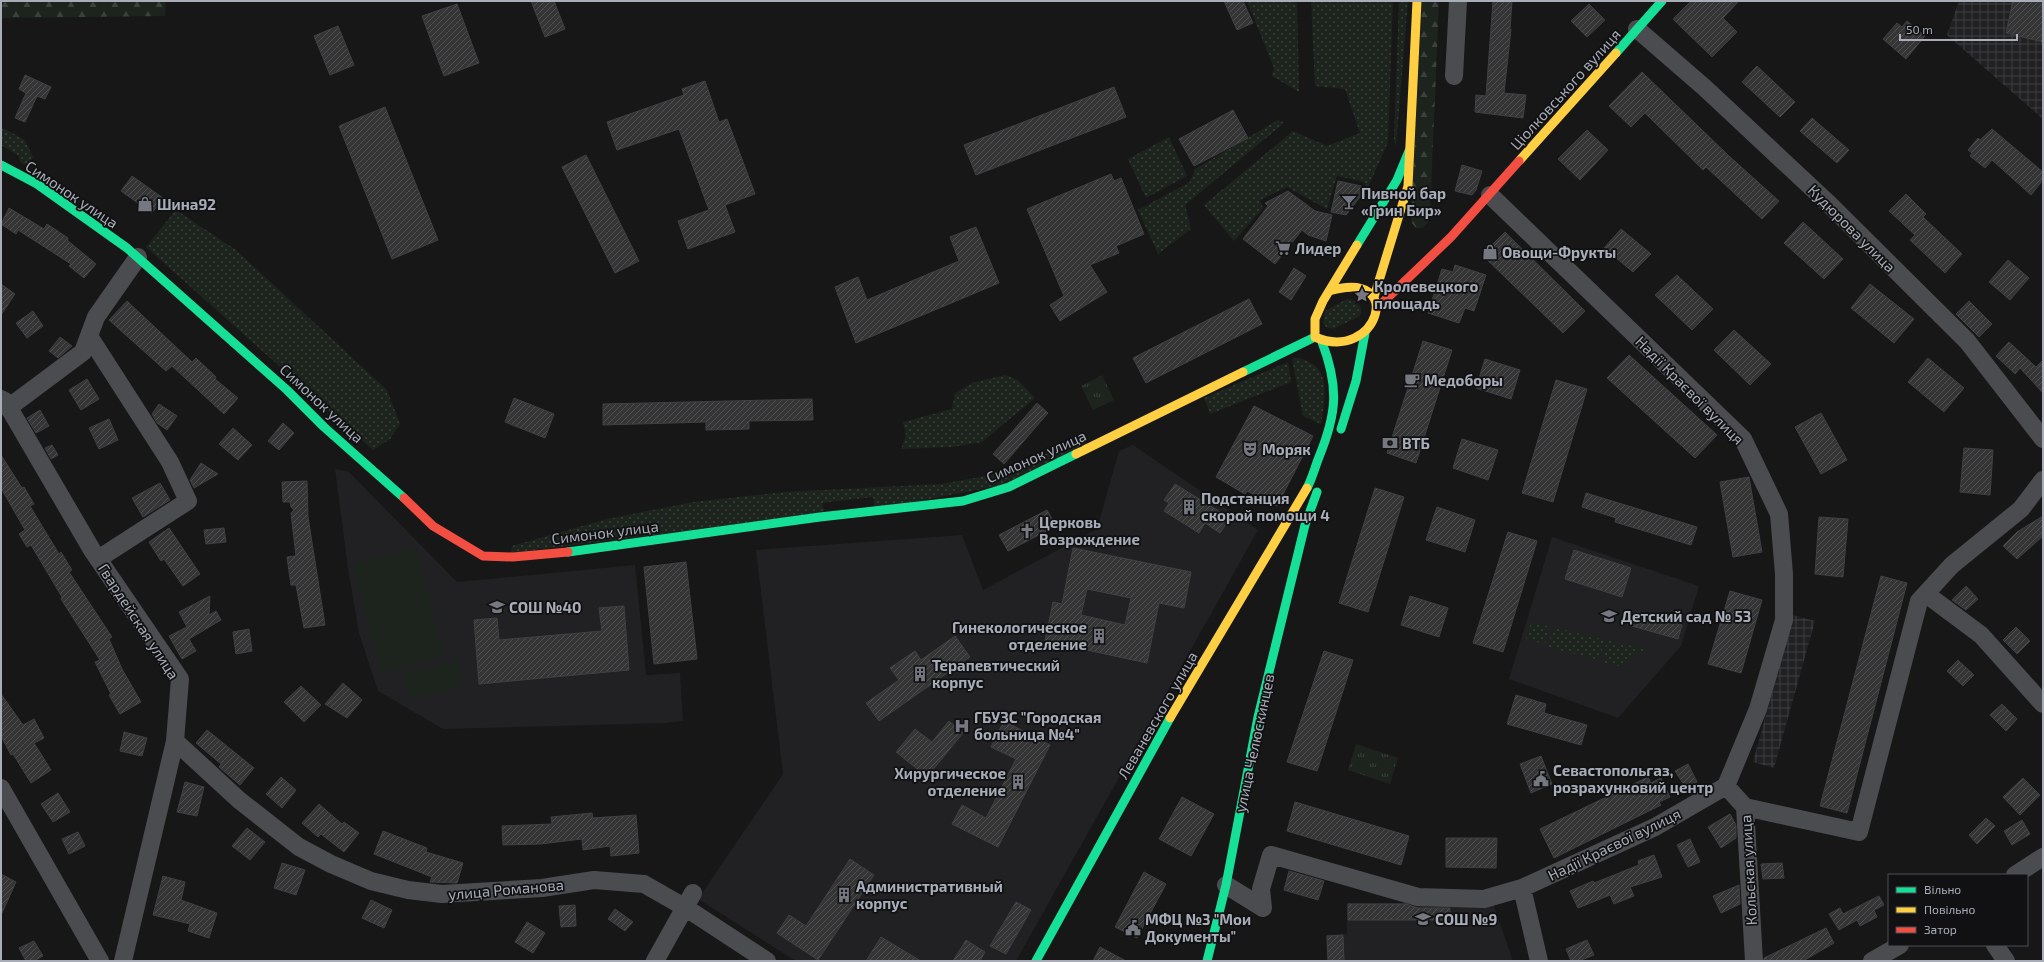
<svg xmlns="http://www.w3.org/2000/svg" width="2044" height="962" font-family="'Exo 2',sans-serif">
<defs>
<pattern id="industrial-grid" width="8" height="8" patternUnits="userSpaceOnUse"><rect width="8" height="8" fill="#212123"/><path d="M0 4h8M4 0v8" fill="none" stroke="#3e3f41"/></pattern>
<pattern id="grass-dots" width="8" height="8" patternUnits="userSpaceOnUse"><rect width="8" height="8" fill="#1d241e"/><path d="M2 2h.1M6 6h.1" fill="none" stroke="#3b413d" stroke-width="1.8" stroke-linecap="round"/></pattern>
<pattern id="forest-firs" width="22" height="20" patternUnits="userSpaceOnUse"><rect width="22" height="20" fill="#1d241e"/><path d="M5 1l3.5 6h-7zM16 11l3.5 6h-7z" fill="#3b413d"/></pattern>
<pattern id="park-tufts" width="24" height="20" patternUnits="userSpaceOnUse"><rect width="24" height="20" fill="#1d241e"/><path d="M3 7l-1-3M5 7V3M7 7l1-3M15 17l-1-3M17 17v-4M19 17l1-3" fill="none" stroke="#3b413d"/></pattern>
<pattern id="building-hatch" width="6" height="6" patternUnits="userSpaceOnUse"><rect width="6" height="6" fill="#353536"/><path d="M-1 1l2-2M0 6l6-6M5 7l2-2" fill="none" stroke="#4f5051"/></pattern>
</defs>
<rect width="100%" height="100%" fill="#171717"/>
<!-- built -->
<path fill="#212123" d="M1133,445L1258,530L1016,961H796L698,899L783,774L756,550L962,535L983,590L1097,529L1119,451Z
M335,469L349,472L457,582L635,565L646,675L680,673L683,721L666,723L443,729L378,691L359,633L348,568Z
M1552,537L1699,586L1681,646L1618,718L1509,679Z
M1347,903H1493L1513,961H1327L1326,935L1347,934Z"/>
<!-- industrial -->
<path fill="url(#industrial-grid)" d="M1959,1H2043V119L1947,35Z
M1793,615L1815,621L1774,768L1753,762Z"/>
<!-- grass -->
<path fill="url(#grass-dots)" d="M1247,1H1297L1299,92L1272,76L1274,68Z
M1311,1H1393L1388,142L1367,190L1364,182L1337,176L1327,209L1287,187L1260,200L1263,208L1234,241L1204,205L1293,131L1327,146L1360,133L1345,89L1315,86Z
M1399,1H1408L1396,146L1394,140Z
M1278,120L1284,123L1185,205L1191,229L1158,254L1138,210L1190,182L1195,169Z
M1,127L25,140L33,157L30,163L25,165L20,162L19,156L1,145Z
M1169,137L1187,176L1146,198L1128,159Z
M176,210L236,250L387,390L400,424L390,439L373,450L146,247Z
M1347,299C1357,300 1364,306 1360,316L1333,329L1326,327L1323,323L1325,311Z
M1298,358C1333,365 1325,398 1321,424L1303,416L1292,359Z
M1288,362L1291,382L1210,414L1204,398Z
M1005,375L1018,380L1035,398L982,442L952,447L901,449L906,436L903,422L952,409L955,393L972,383Z
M1083,437L1088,445L1008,484L875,509L873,497L822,503L825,513L511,553L512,546L607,519L693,502L785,492L941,484L1007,472Z
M1531,622L1550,627L1545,644L1526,639Z
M1553,627L1605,640L1599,660L1548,647Z
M1607,640L1644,649L1643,654L1636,652L1624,667L1602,662Z"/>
<!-- forest -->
<path fill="url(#forest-firs)" d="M1,1H166L165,16L1,18Z
M1422,1H1439L1430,214L1428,222L1423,228H1416L1411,222V215Z"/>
<!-- park -->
<path fill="url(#park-tufts)" d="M1102,375L1114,400L1093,410L1081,386Z
M1356,744L1398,758L1390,784L1348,770Z"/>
<!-- pitch -->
<path fill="#1d241e" d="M416,548L444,657L381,673L353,564Z
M459,662L464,686L410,698L404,673Z"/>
<!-- building -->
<path fill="url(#building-hatch)" stroke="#3f4043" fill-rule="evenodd" d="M531,1H554L565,29L545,37Z
M1224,1H1243L1253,23L1237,30Z
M1493,1H1512L1510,29H1511L1504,93L1526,95L1523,118L1475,112L1476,95L1486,96Z
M1691,1H1739L1723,18L1737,32L1712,57L1673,19Z
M2013,1H2043V42L2006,33Z
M457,4L479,63L444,76L422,16Z
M1589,4L1605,20L1587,37L1571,21Z
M1907,21L1925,36L1906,59L1883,39L1897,23L1902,27Z
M338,26L354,65L330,75L314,36Z
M1757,66L1795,102L1780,117L1742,82Z
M1642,72L1729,156L1779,201L1762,219L1706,167L1703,170L1645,113L1631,127L1609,106Z
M25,75L51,87L45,99L37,96L25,122L15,118L26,93L19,89Z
M705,81L719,122L727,119L755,194L725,205L735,232L688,249L678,221L709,210L679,129L617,150L607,122L684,95L682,89Z
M1114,87L1126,117L976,175L964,145Z
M385,107L438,240L392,259L339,126Z
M1233,110L1248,138L1194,166L1179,139Z
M1812,118L1849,150L1837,163L1800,131Z
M1992,129L2043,172V180L2031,195L1992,160L1985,168L1970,156L1972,153L1968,150L1978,138L1980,140Z
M1587,130L1608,150L1580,180L1558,159Z
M586,155L639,261L615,273L562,167Z
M1462,165L1482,171L1476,190L1472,195L1455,191Z
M1111,174L1114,181L1121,178L1144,234L1116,246L1119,253L1090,265L1107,292L1060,321L1050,305L1064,296L1027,209Z
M132,176L163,198L152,213L121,191Z
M1338,181L1361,186L1363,193L1346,215L1331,212Z
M1288,191L1315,211L1332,215L1326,241L1308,235L1302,230L1275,264L1243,239L1268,206L1265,203Z
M1906,194L1926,214L1923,217L1962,254L1945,273L1910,240L1915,235L1889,211Z
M9,208L44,229L47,224L68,238L67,240L96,264L84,278L69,266L71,264L18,230L16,234L1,224Z
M1803,222L1843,259L1824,279L1784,243Z
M976,227L999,283L856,343L835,287L858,277L867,300L959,261L950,237Z
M1621,229L1651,254L1633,272L1604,248Z
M1505,232L1585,311L1563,333L1482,255Z
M2008,260L2029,278L2010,300L1989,282Z
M1455,265L1486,275L1474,311L1465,308L1459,323L1428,313L1442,269L1453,272Z
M1294,268L1306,276L1291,300L1279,292Z
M1677,275L1713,309L1692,330L1655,295Z
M1,284L15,294L1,315Z
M1870,284L1914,319L1894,343L1851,308Z
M1249,299L1262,324L1146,383L1133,358Z
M127,301L192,362L196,358L216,377L215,379L238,398L224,414L172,366L166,371L109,320Z
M1969,301L1992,324L1979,337L1956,314Z
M33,311L43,326L27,338L16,323Z
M1734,330L1771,364L1750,385L1714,350Z
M60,337L72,346L58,358L49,351Z
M1423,341L1452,350L1416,463L1387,453Z
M2009,342L2036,367L2043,360V393L2020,368L2015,374L1996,356Z
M1629,355L1717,435L1695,458L1607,378Z
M1928,358L1964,388L1944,412L1908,382Z
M1485,359L1520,370L1511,399L1476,388Z
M87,379L99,399L81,410L69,390Z
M1556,380L1587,389L1553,502L1522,493Z
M514,398L554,414L545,438L505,422Z
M812,399L813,420L749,421V429L706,430V422L603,425V404Z
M1037,403L1048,413L1004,464L993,454Z
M159,404L177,416L167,430L157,423L152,414Z
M1254,406L1313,436L1277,506L1247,491L1245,494L1216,477Z
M40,410L49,426L36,433L27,418Z
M1821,413L1847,460L1821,474L1795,427Z
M109,419L118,440L99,449L89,428Z
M283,423L294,433L279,450L268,441Z
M233,428L252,445L238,460L219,444Z
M1462,439L1498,450L1488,480L1453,468Z
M52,445L58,455L51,459L45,448Z
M1964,448L1993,450L1990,495L1960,492Z
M1,455L22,488L24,487L34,504L30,506L59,554L61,552L72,570L69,572L112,637L109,639L122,669L141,702L120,714L109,695L111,694L95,662L100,660L61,599L62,597L31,545L27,547L19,534L25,530L1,488Z
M201,463L218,474L194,488L190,480Z
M1749,477L1762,552L1733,557L1720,482Z
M307,481L308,517L325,625L304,628L296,585H291L287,557L296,556L291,513L294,510L291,507L290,502H283L282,482Z
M160,483L170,500L143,517L132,498Z
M1175,484L1230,518L1220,533L1205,523L1199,533L1164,511L1169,503L1164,500Z
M1375,488L1404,497L1368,612L1339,603Z
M1586,493L1697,527L1691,545L1615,522L1616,518L1582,507Z
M1437,507L1475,520L1465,552L1426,540Z
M1047,510L1056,526L1008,551L999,535Z
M2043,516V536L2017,559L2003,546L2017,532Z
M1819,517L1848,519L1843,577L1815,574Z
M169,528L200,574L183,586L164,559L161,561L149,542Z
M224,528L226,542L206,544L204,530Z
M1508,532L1537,541L1503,652L1473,643Z
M1073,548L1191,572L1184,608L1159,603L1147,663L1045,641L1053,602L1062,604ZM1087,589L1131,598L1125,625L1081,615Z
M1574,550L1631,568L1622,597L1565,579Z
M686,562L697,659L654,664L644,567Z
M1881,576L1907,583L1847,813L1820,806Z
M1966,586L1978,599L1966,610L1952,600Z
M1730,591L1762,600L1741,673L1708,664Z
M210,596L209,615L216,611L221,620L189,639L196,651L182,659L169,636L187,627L179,612Z
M1410,596L1448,608L1439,637L1401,625Z
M624,606L629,670L479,684L474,620L497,618L499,640L602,631L599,608Z
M1636,612L1682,625L1678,639L1632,626Z
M2016,627L2030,641L2017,654L2003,640Z
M249,629L252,651L236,654L233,632Z
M955,636L970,657L879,721L866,703L899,680L890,668L915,651L921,660Z
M1324,651L1353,660L1317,771L1287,762Z
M1958,660L1974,675L1963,686L1947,671Z
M343,683L362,700L347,718L325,704Z
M301,686L321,705L304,722L284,702Z
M1,694L23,725L34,719L44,738L34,743L51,770L31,783L13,754L11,755L1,736Z
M1516,695L1546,704L1544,713L1587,725L1581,745L1507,724Z
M2002,704L2017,719L2006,731L1990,715Z
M949,721L963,733L927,777L896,752L915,729L932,742Z
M1004,721L1050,745L998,847L952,824L962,805L986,818L1016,759L991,747Z
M207,730L254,768L240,785L219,767L221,764L196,743Z
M124,732L147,738L142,756L120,751Z
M1541,756L1552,784L1531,793L1520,764Z
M1688,764L1697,782L1686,788L1675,771Z
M281,777L296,790L282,808L266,794Z
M1648,777L1651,783L1661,778L1670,797L1659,802L1661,805L1554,858L1540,829Z
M2023,778L2040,795L2020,815L2003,797Z
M185,782L204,787L197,816L177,812Z
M58,793L70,812L53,822L41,804Z
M1182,797L1214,814L1191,856L1159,839Z
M1295,802L1409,836L1401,865L1287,831Z
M319,804L342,824L344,822L359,833L344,852L321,834L318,837L302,823Z
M592,813L593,818L636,815L639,853L611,856L610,846L583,850L582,839L540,844L503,845L502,826L552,824L551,817Z
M1730,814L1736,825V838L1721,848L1708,827Z
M1986,818L1995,826L1977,844L1969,835Z
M2022,820L2030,834L2012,845L2004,831Z
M247,828L265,842L250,860L232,846Z
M383,831L427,848L426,852L463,863L457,883L430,882L432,877L374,854Z
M78,832L85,846L69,854L62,839Z
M1446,838H1497L1496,868L1446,867Z
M1690,839L1700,862L1688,867L1677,845Z
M1654,855L1662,877L1630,887L1634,896L1614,904L1610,895L1578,908L1570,891L1593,881L1594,883L1639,865L1638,861Z
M850,859L874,875L818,960L777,933L789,915L806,926Z
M282,863L305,870L296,895L274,888Z
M1782,863L1784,878L1763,879L1761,864Z
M1289,871L1324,881L1318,900L1284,890Z
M1144,872L1166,884L1137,938L1115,927Z
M1,874L16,882L1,915Z
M163,876L185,882L181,900L217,913L209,938L188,931L190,924L153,915Z
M1739,885L1740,904L1721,913L1713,896Z
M1879,896L1884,905L1874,910L1877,917L1860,926L1857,920L1839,930L1829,914L1840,908L1843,914Z
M371,900L392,910L384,928L362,918Z
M1016,902L1031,910L1006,954L990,946Z
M1348,904H1406L1418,908H1450V920H1348Z
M575,905L576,926L561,927L559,906Z
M615,909L633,922L625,931L608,919Z
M527,922L545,933L533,953L515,942Z
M1826,928L1834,943L1803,961H1764V958Z
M1343,935L1344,961H1328L1327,936Z
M881,937L921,961H866Z
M966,940L985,952L980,961H953Z
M1587,940L1594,955L1579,961H1571L1566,949Z
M34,941L43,956L34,961H26L19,948Z
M1100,947L1126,961H1093Z"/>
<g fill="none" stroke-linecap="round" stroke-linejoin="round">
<!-- street -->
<path stroke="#4b4c50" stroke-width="18" d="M1637,29L1705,88L1827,202L1967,341L2043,439
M1454,76L1458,1
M89,336L170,462L188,501L98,559
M1,399L5,401L92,550L180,679L175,741L123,961
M8,408L83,352L96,317L138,257
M1926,594L1981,635L2043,704
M175,741L239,800L299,847L331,864L371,881L408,890L442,894L542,888L594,880L644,884L686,908L767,961
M1726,786L1745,807L1754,961
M1,788L100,961
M1745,807L1859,832L1919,601L1952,565L2021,509L2043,480
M2015,875L2043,857
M1226,885L1263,908L1261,889L1271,855L1418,897L1484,899L1522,888L1655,827L1726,786L1758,709L1784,620V574L1779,514L1743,439L1490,195
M1522,888L1539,961
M1995,945L2006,961
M655,961L693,893
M1872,961L1900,945"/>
<!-- fast -->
<path stroke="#16e098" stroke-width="9" d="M1616,53L1662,1
M1,165L37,184L127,248L287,390L324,427L404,498
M1357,245L1397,180L1409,151
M1243,372L1315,337
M1341,429L1356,381L1365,333
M1307,488C1312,479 1315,467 1319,457C1337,413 1339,387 1322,342
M568,552L820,517L963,501L1009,487L1076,454
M1036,961L1170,718
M1207,961L1226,885L1258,717L1305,525L1317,492"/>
<!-- slow -->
<path stroke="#ffcf43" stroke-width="9" d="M1519,161L1616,53
M1329,291C1408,268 1377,364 1315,337V319L1323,301L1357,245
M1374,297L1408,186L1417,1
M1076,454L1243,372
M1170,718L1307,488"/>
<!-- jam -->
<path stroke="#f24e42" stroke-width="9" d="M1378,307L1451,237L1519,161
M404,498L433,526L483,556L513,557L568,552"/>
</g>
<!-- icons -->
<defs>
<symbol id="bar-bare" viewBox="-9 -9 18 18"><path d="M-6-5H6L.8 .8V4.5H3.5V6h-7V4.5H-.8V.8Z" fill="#757880" stroke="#111113" stroke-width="2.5" paint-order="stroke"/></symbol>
<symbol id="shop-bare" viewBox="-9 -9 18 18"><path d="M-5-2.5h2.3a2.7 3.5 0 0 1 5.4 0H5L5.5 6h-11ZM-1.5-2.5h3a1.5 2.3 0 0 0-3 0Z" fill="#757880" stroke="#111113" stroke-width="2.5" paint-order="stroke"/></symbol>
<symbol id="supermarket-bare" viewBox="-9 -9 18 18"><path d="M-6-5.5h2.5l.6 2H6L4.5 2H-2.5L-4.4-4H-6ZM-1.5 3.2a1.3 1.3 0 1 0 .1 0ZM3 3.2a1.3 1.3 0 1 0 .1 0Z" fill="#757880" stroke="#111113" stroke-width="2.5" paint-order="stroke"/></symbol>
<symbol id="sight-bare" viewBox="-9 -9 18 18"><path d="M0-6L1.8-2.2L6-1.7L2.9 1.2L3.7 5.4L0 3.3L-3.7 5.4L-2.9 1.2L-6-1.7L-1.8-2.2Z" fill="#757880" stroke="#111113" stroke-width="2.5" paint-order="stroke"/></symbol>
<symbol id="cafe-bare" viewBox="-9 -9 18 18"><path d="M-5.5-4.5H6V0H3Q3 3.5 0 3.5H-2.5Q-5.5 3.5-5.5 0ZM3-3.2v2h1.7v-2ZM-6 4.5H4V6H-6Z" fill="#757880" stroke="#111113" stroke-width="2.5" paint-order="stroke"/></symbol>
<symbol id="bank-bare" viewBox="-9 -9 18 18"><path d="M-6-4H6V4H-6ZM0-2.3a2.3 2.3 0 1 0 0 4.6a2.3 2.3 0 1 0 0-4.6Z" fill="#757880" stroke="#111113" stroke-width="2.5" paint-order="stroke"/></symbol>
<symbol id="theatre-bare" viewBox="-9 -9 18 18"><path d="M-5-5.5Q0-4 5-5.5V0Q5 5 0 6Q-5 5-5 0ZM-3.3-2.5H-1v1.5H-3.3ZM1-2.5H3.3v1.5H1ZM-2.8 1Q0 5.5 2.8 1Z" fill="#757880" stroke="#111113" stroke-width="2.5" paint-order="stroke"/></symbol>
<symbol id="building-bare" viewBox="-9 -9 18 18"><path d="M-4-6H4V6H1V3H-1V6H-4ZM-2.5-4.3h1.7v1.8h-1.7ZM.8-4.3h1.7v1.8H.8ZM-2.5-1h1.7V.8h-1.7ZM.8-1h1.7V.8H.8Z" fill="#757880" stroke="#111113" stroke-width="2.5" paint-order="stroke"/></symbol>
<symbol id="church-bare" viewBox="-9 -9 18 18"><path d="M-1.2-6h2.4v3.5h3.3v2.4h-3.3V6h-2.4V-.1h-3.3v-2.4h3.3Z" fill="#757880" stroke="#111113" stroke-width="2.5" paint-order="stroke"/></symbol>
<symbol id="school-bare" viewBox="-9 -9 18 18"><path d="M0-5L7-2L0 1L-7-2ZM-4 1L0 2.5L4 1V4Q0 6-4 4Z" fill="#757880" stroke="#111113" stroke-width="2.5" paint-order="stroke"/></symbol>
<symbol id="hospital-bare" viewBox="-9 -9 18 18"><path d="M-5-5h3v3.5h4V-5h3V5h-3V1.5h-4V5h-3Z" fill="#757880" stroke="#111113" stroke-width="2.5" paint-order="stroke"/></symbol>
<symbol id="civic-bare" viewBox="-9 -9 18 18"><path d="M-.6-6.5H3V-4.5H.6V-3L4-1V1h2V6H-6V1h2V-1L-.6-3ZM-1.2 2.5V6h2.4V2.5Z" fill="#757880" stroke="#111113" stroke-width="2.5" paint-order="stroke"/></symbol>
</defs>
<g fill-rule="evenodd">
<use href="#bar-bare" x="1338" y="191" width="22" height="22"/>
<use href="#shop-bare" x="134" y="193" width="22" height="22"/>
<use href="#supermarket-bare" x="1272" y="237" width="22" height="22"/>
<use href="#shop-bare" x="1479" y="241" width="22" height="22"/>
<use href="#sight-bare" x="1351" y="284" width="22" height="22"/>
<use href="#cafe-bare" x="1401" y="369" width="22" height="22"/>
<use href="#bank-bare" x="1379" y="432" width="22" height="22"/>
<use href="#theatre-bare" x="1239" y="438" width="22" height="22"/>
<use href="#building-bare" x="1178" y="496" width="22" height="22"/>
<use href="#church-bare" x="1016" y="520" width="22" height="22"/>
<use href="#school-bare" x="486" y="596" width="22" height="22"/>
<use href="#school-bare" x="1598" y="605" width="22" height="22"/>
<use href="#building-bare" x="1088" y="625" width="22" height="22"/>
<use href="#building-bare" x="909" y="663" width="22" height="22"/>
<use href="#hospital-bare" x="951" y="715" width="22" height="22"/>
<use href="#civic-bare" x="1530" y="768" width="22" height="22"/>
<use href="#building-bare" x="1007" y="771" width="22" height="22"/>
<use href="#building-bare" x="833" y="884" width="22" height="22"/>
<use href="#school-bare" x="1412" y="908" width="22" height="22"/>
<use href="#civic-bare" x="1122" y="917" width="22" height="22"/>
</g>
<g text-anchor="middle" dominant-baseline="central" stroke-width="3.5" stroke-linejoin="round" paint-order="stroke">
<!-- street labels -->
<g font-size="15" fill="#a8adb8" stroke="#111113">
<text transform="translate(1565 89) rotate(-48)">Ціолковського вулиця</text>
<text transform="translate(72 194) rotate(34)">Симонок улица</text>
<text transform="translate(1852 228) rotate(45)">Кудюрова улица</text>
<text transform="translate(1690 390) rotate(45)">Надії Краєвої вулиця</text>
<text transform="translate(322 403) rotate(43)">Симонок улица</text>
<text transform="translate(1036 456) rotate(-24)">Симонок улица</text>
<text transform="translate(605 532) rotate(-7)">Симонок улица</text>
<text transform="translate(139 621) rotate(57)">Гвардейская улица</text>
<text transform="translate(1157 715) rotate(-60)">Леваневского улица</text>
<text transform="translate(1254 743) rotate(-78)">улица Челюскинцев</text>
<text transform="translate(1614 844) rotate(-26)">Надії Краєвої вулиця</text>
<text transform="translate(1748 870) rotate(-93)">Кольская улица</text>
<text transform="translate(506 889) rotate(-5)">улица Романова</text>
</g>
<!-- poi labels -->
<g font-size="15" font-weight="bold" fill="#a8adb8" stroke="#111113" text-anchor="start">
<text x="1361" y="193">Пивной бар<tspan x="1361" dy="17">«Грин Бир»</tspan></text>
<text x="157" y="204">Шина92</text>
<text x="1295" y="248">Лидер</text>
<text x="1502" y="252">Овощи-Фрукты</text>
<text x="1374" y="286">Кролевецкого<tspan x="1374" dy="17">площадь</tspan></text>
<text x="1424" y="380">Медоборы</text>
<text x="1402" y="443">ВТБ</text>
<text x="1262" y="449">Моряк</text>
<text x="1201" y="498">Подстанция<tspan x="1201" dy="17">скорой помощи 4</tspan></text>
<text x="1039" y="522">Церковь<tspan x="1039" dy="17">Возрождение</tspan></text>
<text x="509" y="607">СОШ №40</text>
<text x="1621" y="616">Детский сад № 53</text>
<text x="1087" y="627" text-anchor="end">Гинекологическое<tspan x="1087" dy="17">отделение</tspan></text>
<text x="932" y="665">Терапевтический<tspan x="932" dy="17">корпус</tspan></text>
<text x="974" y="717">ГБУЗС "Городская<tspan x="974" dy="17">больница №4"</tspan></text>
<text x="1553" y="770">Севастопольгаз,<tspan x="1553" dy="17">розрахунковий центр</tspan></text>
<text x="1006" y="773" text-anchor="end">Хирургическое<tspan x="1006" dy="17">отделение</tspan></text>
<text x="856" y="886">Административный<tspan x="856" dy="17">корпус</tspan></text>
<text x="1145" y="919">МФЦ №3 "Мои<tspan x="1145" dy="17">Документы"</tspan></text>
<text x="1435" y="919">СОШ №9</text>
</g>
</g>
<!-- border -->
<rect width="2044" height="962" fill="none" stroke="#a8adb8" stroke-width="4"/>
<!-- legend -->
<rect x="1888" y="874" width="140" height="72" fill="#111113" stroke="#4d4f55"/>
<rect x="1896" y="887" width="20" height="6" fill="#16e098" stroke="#4d4f55"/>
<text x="1924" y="894" font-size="12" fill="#a8adb8">Вільно</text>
<rect x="1896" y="907" width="20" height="6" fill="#ffcf43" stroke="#4d4f55"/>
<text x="1924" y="914" font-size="12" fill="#a8adb8">Повільно</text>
<rect x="1896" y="927" width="20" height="6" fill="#f24e42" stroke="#4d4f55"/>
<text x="1924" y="934" font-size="12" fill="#a8adb8">Затор</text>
<!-- scale -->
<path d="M1900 34v6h117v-6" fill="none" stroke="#a8adb8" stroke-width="2"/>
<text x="1906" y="34" font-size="12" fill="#a8adb8" stroke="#111113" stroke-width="3" paint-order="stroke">50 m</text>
</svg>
